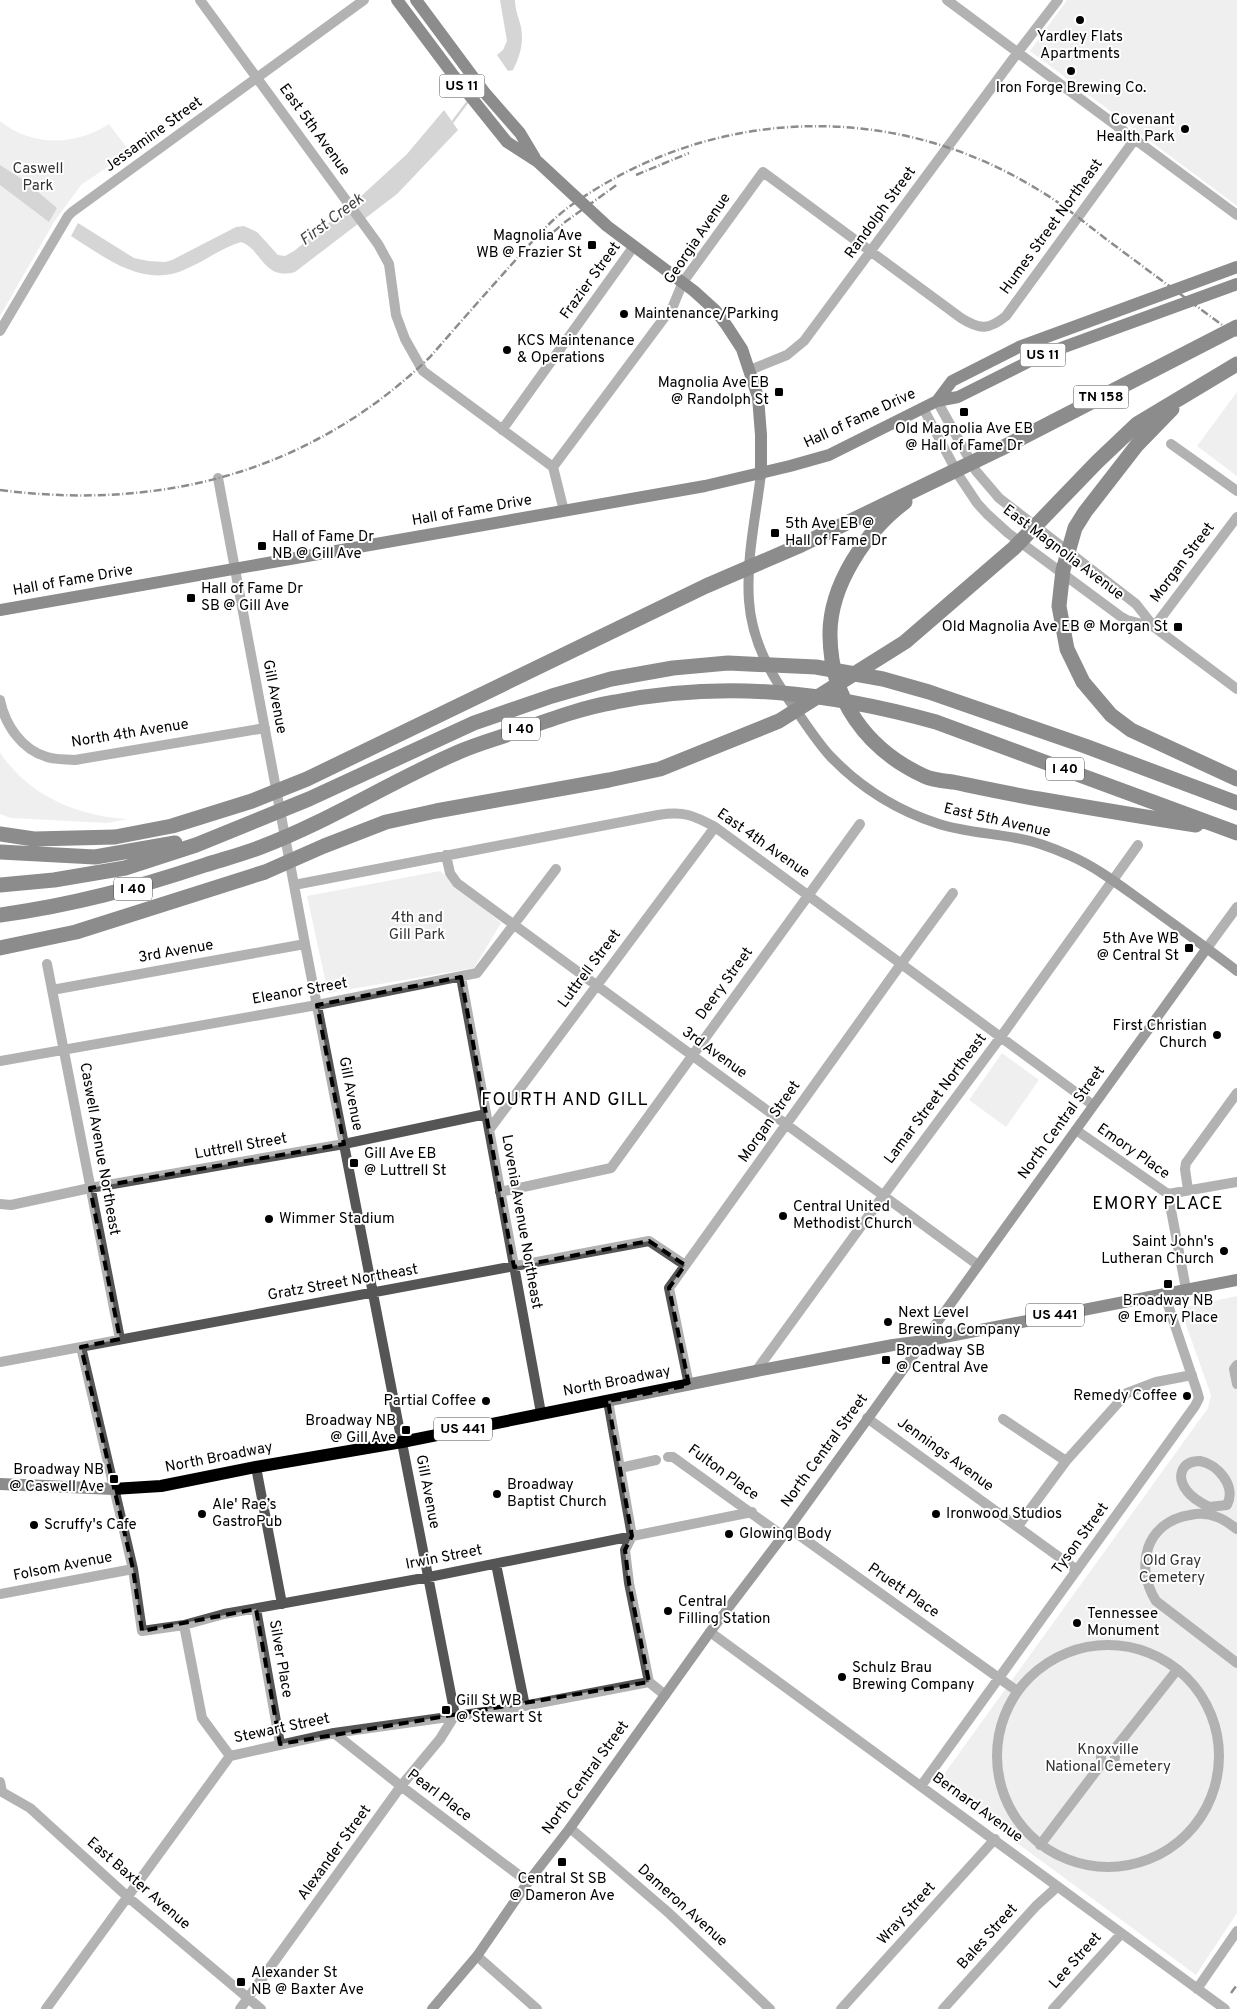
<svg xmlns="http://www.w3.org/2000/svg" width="1237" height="2009" font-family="Overpass,sans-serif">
<rect width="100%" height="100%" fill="#fff"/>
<!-- green -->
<path fill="#dcdcdc" d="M1067,0H1237V206L1030,51Z
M0,121C32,147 75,146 109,124L130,152L81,185L54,222L0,316Z
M1237,392V476L1197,446Z
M0,752C3,759 9,764 14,770C42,801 86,817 128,819L107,823L11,818L0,814Z
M440,871L501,923L474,968L328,993L307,896Z
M1002,1053L1039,1080L1006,1127L969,1100Z
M1237,1296V1913L1196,1975L937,1784L1208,1408L1211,1395L1180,1308Z"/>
<!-- water -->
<path fill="#a3a3a3" d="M500,0H515C515,10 519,18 521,27C524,43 520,56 513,70L508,71L497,55L503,50L507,41Z
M444,110L458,130L397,194L295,272C263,281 262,249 241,242C221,248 205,261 186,269C144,289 106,258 71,236L78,223L134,258L148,261L165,262L172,260L236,227L244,226L257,232L278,255L285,256L294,251L359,198L407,154Z
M0,165L25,181L57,208L49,222L0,185Z"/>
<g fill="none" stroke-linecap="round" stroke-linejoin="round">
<!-- stream -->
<path stroke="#a3a3a3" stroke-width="2.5" d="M451,124L469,100"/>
<!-- minor -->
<path stroke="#555" stroke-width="10" d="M200,0L378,244L389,264L396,315L405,339L423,371L553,467L564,511
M947,0L1237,215
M0,331L68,216L72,212L364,0
M750,370L787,355L804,341L1018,52L1058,0
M937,401L976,471L999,498L1136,604L1154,627L1237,689
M923,408L959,476L977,503L987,514L1008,533L1120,616L1127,620L1154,627
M502,430L634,246
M1171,444L1237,491
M553,467L673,306L683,282L763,172L961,318C980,330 989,330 1006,316L1135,139
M218,478L305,944L455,1715L440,1739L401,1786L240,2009
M1154,627L1237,517
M0,700C5,725 22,750 47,757C56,760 66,759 75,760L265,728
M446,855L450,873L457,883L978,1265
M294,885L658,815C684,811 693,815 715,827L1093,1105
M1207,948L1237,907
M47,964L120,1339
M461,977L541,1413
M52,990L305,944
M0,1061L317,1005L477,973L556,869
M489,1130L715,827
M1076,1130L1168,1194L1186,1289
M1188,1190L1185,1169L1186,1163L1237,1093
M500,1192L611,1168L860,824
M1168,1194L1237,1182
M0,1204L11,1205L90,1188L344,1144L486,1114
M81,1347L133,1569L142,1631L184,1625L224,1614L429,1577L752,1512
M0,1362L649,1241L685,1265
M1237,1365L1234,1369L1237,1384
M756,1371L883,1196L1000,1038L1138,845
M689,1385L669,1288L901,964L953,893
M608,1401L632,1536L625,1550L629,1583L649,1682L665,1695
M867,1418L1077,1570
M1003,1419L1066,1461
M668,1457H673L783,1536
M1200,1461C1217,1464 1237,1486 1227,1505L1209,1507C1201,1503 1192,1498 1187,1491C1176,1477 1181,1461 1200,1461Z
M256,1467L282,1604
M620,1468L656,1460
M1018,1526L1066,1461L1127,1393L1156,1382L1192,1375
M789,1528L1017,1691
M1237,1529C1231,1525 1224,1519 1217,1517C1208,1513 1199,1513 1190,1515C1146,1522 1134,1566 1156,1601L1237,1663
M496,1564L525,1706
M0,1594L133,1569
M256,1609L280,1744
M184,1625L202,1718L230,1756
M710,1632L1225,2009
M997 1756a111 111 0 1 1 222 0a111 111 0 1 1-222 0Z
M334,1733L401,1786L528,1882
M1101 1757a7 7 0 1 1 14 0a7 7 0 1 1-14 0Z
M1113,1751L1177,1670
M0,1782L2,1792L30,1808L129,1898L261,2009
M921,1786L1195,1406L1199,1398L1197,1391L1164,1293
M570,1828L670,1914L770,2009
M1040,1845L1103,1762
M477,1956L537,2009
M1197,1989L1237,1931
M46,2009L230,1756L334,1733L513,1708L649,1682
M841,2009L995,1839
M943,2009L1036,1906L1057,1887
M1053,2009L1121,1934"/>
<!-- secondary -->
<path stroke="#222" stroke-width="10" d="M761,474C756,515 746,559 749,601C752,643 772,677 796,710C807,726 818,743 831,757C861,788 898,811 939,824C964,832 990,833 1016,838C1034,841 1053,848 1071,856C1098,868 1122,887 1146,904C1176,926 1207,948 1237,971
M432,2009L477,1956L528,1882L570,1828L710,1632L789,1528L1207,948"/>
<!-- primary -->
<path stroke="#000" stroke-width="12" d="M397,0L454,76L507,142L538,162L607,226L694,291L716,311L727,326L742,349L758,397L761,435V474
M416,0L485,93L520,133L535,158
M937,401L952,381L1019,347L1237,267
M0,610L705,486L790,466L829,455L937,401L958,397L1042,355L1237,284
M0,1484L113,1489L161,1486L256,1467L402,1442L756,1371L893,1345L924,1341L1237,1280"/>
<!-- motorway -->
<path stroke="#000" stroke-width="15" d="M1172,409L1137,445L1085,512L1075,528L1063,570L1059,606L1067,649L1083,682L1111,715L1131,730L1237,779
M905,502C866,531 829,586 830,636C831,700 866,749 924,776C932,780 944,781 953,782C982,788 1010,794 1039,799C1091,808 1144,817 1196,825
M0,834L34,839L115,837L172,826L252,801L307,779L706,586L801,545L1000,449L1237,327
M0,852L95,857L175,843
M0,885L54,880L125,868L196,845L309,799L474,723L552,696L611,679L673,668L728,663L816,667L883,679L929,692L1085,746L1237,803
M0,915C73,905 136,888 205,865C224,859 243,854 261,847C330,821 393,780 461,751C477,744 495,739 512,733C546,721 580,708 615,702C726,680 828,692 936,722L1237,833
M0,948L76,932L265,872L324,846L386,822L436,811L609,780L660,769L779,721L905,642L1014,548L1097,462L1137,424L1237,364"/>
<!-- rail -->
<path stroke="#000" stroke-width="2.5" stroke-dasharray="8 2.5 1 2.5" stroke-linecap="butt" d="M636,175L689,153
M543,241L565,222L618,184
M0,490C162,511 311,472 430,357C457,326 484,295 512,264C531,243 550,220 573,204C713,106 892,100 1037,189C1063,204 1086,224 1110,242C1153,274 1195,305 1237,336
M1231,1993L1237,1985"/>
</g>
<!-- marked area -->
<path d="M0 0H1237V2009H0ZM461,977L514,1267L649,1241L685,1265L669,1288L689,1385L608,1401L632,1536L625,1550L629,1583L649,1682L280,1744L256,1609L142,1631L133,1569L81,1347L120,1339L90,1188L344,1144L317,1005Z" fill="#fff" fill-opacity=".55" fill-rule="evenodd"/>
<path fill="none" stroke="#000" stroke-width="4" stroke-dasharray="10 6" stroke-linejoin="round" d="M461,977L514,1267L649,1241L685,1265L669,1288L689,1385L608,1401L632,1536L625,1550L629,1583L649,1682L280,1744L256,1609L142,1631L133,1569L81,1347L120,1339L90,1188L344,1144L317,1005Z"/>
<!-- markers -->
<g fill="#000" stroke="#fff" stroke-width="2">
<circle cx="1080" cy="20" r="5"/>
<circle cx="1071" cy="71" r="5"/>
<circle cx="1185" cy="129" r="5"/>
<rect x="587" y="240" width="10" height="10" rx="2.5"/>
<circle cx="624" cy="314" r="5"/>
<circle cx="507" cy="350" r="5"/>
<rect x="774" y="387" width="10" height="10" rx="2.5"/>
<rect x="959" y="407" width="10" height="10" rx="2.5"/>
<rect x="770" y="528" width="10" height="10" rx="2.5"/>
<rect x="257" y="541" width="10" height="10" rx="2.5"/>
<rect x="186" y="593" width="10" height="10" rx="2.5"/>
<rect x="1173" y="622" width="10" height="10" rx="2.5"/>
<rect x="1184" y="943" width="10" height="10" rx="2.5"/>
<circle cx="1217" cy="1035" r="5"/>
<rect x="349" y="1158" width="10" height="10" rx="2.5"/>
<circle cx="783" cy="1216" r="5"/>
<circle cx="269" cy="1219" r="5"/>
<circle cx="1224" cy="1251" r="5"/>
<rect x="1163" y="1279" width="10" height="10" rx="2.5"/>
<circle cx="888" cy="1322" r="5"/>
<rect x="881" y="1355" width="10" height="10" rx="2.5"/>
<circle cx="1187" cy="1396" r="5"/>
<circle cx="486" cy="1401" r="5"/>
<rect x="401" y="1425" width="10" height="10" rx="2.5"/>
<rect x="109" y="1474" width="10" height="10" rx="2.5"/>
<circle cx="497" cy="1494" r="5"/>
<circle cx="202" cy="1514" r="5"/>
<circle cx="936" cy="1514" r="5"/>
<circle cx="34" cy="1525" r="5"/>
<circle cx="729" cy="1534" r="5"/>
<circle cx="668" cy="1611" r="5"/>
<circle cx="1077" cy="1623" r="5"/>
<circle cx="842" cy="1677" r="5"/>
<rect x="441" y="1705" width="10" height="10" rx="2.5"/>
<rect x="557" y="1857" width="10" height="10" rx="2.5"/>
<rect x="236" y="1977" width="10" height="10" rx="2.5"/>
</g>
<g text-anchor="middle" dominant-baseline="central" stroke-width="4" stroke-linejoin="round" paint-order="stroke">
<!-- shield labels -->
<g fill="#fff" stroke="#4c4c4c" stroke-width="1">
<rect x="439.5" y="74.5" width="45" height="23" rx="4"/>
<rect x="1020.5" y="343.5" width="45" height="23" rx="4"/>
<rect x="1073.5" y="385.5" width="55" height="23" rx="4"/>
<rect x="502" y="717.5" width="38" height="23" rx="4"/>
<rect x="1046" y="757.5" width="38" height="23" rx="4"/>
<rect x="114" y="877.5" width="38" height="23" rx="4"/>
<rect x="1026" y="1303.5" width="58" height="23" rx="4"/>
<rect x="434" y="1417.5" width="58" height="23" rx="4"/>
</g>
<g font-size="14" font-weight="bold" fill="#000">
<text x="462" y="86">US 11</text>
<text x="1043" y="355">US 11</text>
<text x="1101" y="397">TN 158</text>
<text x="521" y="729">I 40</text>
<text x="1065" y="769">I 40</text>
<text x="133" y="889">I 40</text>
<text x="1055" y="1315">US 441</text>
<text x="463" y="1429">US 441</text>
</g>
<!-- poi labels -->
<g font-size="15" fill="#000" stroke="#fff" text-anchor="start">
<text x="1080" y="37" text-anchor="middle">Yardley Flats<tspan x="1080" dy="17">Apartments</tspan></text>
<text x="1071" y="88" text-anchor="middle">Iron Forge Brewing Co.</text>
<text x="1175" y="120" text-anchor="end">Covenant<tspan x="1175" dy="17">Health Park</tspan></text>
<text x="582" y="236" text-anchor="end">Magnolia Ave<tspan x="582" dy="17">WB @ Frazier St</tspan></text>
<text x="634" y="314">Maintenance/Parking</text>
<text x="517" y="341">KCS Maintenance<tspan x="517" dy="17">&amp; Operations</tspan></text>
<text x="769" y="383" text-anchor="end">Magnolia Ave EB<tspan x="769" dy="17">@ Randolph St</tspan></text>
<text x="964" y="429" text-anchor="middle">Old Magnolia Ave EB<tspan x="964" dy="17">@ Hall of Fame Dr</tspan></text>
<text x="785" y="524">5th Ave EB @<tspan x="785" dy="17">Hall of Fame Dr</tspan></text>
<text x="272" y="537">Hall of Fame Dr<tspan x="272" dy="17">NB @ Gill Ave</tspan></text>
<text x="201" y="589">Hall of Fame Dr<tspan x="201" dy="17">SB @ Gill Ave</tspan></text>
<text x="1168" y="627" text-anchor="end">Old Magnolia Ave EB @ Morgan St</text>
<text x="1179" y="939" text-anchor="end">5th Ave WB<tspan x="1179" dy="17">@ Central St</tspan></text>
<text x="1207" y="1026" text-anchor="end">First Christian<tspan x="1207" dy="17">Church</tspan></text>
<text x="364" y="1154">Gill Ave EB<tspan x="364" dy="17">@ Luttrell St</tspan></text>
<text x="793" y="1207">Central United<tspan x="793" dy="17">Methodist Church</tspan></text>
<text x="279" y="1219">Wimmer Stadium</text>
<text x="1214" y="1242" text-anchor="end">Saint John's<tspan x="1214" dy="17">Lutheran Church</tspan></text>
<text x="1168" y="1301" text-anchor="middle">Broadway NB<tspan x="1168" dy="17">@ Emory Place</tspan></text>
<text x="898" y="1313">Next Level<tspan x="898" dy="17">Brewing Company</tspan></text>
<text x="896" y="1351">Broadway SB<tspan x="896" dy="17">@ Central Ave</tspan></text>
<text x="1177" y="1396" text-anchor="end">Remedy Coffee</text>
<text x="476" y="1401" text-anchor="end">Partial Coffee</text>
<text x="396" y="1421" text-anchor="end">Broadway NB<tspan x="396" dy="17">@ Gill Ave</tspan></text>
<text x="104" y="1470" text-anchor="end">Broadway NB<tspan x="104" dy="17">@ Caswell Ave</tspan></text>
<text x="507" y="1485">Broadway<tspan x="507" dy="17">Baptist Church</tspan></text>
<text x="212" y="1505">Ale' Rae’s<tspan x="212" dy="17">GastroPub</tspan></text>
<text x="946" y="1514">Ironwood Studios</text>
<text x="44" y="1525">Scruffy's Cafe</text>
<text x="739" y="1534">Glowing Body</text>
<text x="678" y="1602">Central<tspan x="678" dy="17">Filling Station</tspan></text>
<text x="1087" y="1614">Tennessee<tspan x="1087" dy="17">Monument</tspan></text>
<text x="852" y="1668">Schulz Brau<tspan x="852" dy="17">Brewing Company</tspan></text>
<text x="456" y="1701">Gill St WB<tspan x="456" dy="17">@ Stewart St</tspan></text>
<text x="562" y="1879" text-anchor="middle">Central St SB<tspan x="562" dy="17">@ Dameron Ave</tspan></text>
<text x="251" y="1973">Alexander St<tspan x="251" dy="17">NB @ Baxter Ave</tspan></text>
</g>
<!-- street labels -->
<g font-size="15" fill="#000" stroke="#fff">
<text transform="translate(314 130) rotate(54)">East 5th Avenue</text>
<text transform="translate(154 135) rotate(-36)">Jessamine Street</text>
<text transform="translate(881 213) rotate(-54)">Randolph Street</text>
<text transform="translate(1052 227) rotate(-54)">Humes Street Northeast</text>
<text transform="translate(698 239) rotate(-56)">Georgia Avenue</text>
<text transform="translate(591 281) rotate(-54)">Frazier Street</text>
<text transform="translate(860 419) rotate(-25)">Hall of Fame Drive</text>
<text transform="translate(472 511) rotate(-10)">Hall of Fame Drive</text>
<text transform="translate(1063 553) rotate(37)">East Magnolia Avenue</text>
<text transform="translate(1183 563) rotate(-53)">Morgan Street</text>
<text transform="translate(73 581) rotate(-10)">Hall of Fame Drive</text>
<text transform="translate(274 697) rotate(79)">Gill Avenue</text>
<text transform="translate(130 734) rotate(-9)">North 4th Avenue</text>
<text transform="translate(997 821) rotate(13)">East 5th Avenue</text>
<text transform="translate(763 844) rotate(35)">East 4th Avenue</text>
<text transform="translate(176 952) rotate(-10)">3rd Avenue</text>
<text transform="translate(590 969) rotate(-53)">Luttrell Street</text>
<text transform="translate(725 984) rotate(-54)">Deery Street</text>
<text transform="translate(300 992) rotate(-10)">Eleanor Street</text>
<text transform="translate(714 1053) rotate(36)">3rd Avenue</text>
<text transform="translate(350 1094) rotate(79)">Gill Avenue</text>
<text transform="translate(936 1099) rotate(-53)">Lamar Street Northeast</text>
<text transform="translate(770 1122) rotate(-55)">Morgan Street</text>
<text transform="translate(1062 1123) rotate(-54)">North Central Street</text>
<text transform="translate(241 1147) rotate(-10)">Luttrell Street</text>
<text transform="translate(99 1149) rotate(80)">Caswell Avenue Northeast</text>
<text transform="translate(1133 1152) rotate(35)">Emory Place</text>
<text transform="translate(521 1222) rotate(80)">Lovenia Avenue Northeast</text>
<text transform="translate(343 1283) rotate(-10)">Gratz Street Northeast</text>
<text transform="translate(617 1382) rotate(-11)">North Broadway</text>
<text transform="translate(825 1451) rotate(-54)">North Central Street</text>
<text transform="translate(945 1455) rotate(36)">Jennings Avenue</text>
<text transform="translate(219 1458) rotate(-11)">North Broadway</text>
<text transform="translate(723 1473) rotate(36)">Fulton Place</text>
<text transform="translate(427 1492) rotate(79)">Gill Avenue</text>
<text transform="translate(1081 1539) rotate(-54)">Tyson Street</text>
<text transform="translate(444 1558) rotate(-11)">Irwin Street</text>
<text transform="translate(63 1567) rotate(-11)">Folsom Avenue</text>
<text transform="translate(903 1591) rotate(35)">Pruett Place</text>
<text transform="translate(280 1659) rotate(80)">Silver Place</text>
<text transform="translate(282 1729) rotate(-12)">Stewart Street</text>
<text transform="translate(586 1778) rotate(-54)">North Central Street</text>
<text transform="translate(439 1796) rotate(37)">Pearl Place</text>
<text transform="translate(977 1808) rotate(36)">Bernard Avenue</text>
<text transform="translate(335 1853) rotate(-54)">Alexander Street</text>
<text transform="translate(138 1884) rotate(41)">East Baxter Avenue</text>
<text transform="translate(682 1906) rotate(42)">Dameron Avenue</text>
<text transform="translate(907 1914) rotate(-48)">Wray Street</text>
<text transform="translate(988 1937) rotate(-48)">Bales Street</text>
<text transform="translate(1076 1961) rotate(-48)">Lee Street</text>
</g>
<!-- park labels -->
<g font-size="15" fill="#333" stroke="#fff">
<text x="38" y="169">Caswell<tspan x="38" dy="17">Park</tspan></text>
<text x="417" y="918">4th and<tspan x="417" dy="17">Gill Park</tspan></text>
<text x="1172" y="1561">Old Gray<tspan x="1172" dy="17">Cemetery</tspan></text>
<text x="1108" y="1750">Knoxville<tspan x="1108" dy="17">National Cemetery</tspan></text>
</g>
<!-- water labels -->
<g font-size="16" font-style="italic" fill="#444" stroke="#fff">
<text transform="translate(332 220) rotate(-37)">First Creek</text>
</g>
<!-- quarter labels -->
<g font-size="18" letter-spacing="1" fill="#000" stroke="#fff">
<text x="565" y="1100">FOURTH AND GILL</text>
<text x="1158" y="1204">EMORY PLACE</text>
</g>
</g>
</svg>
